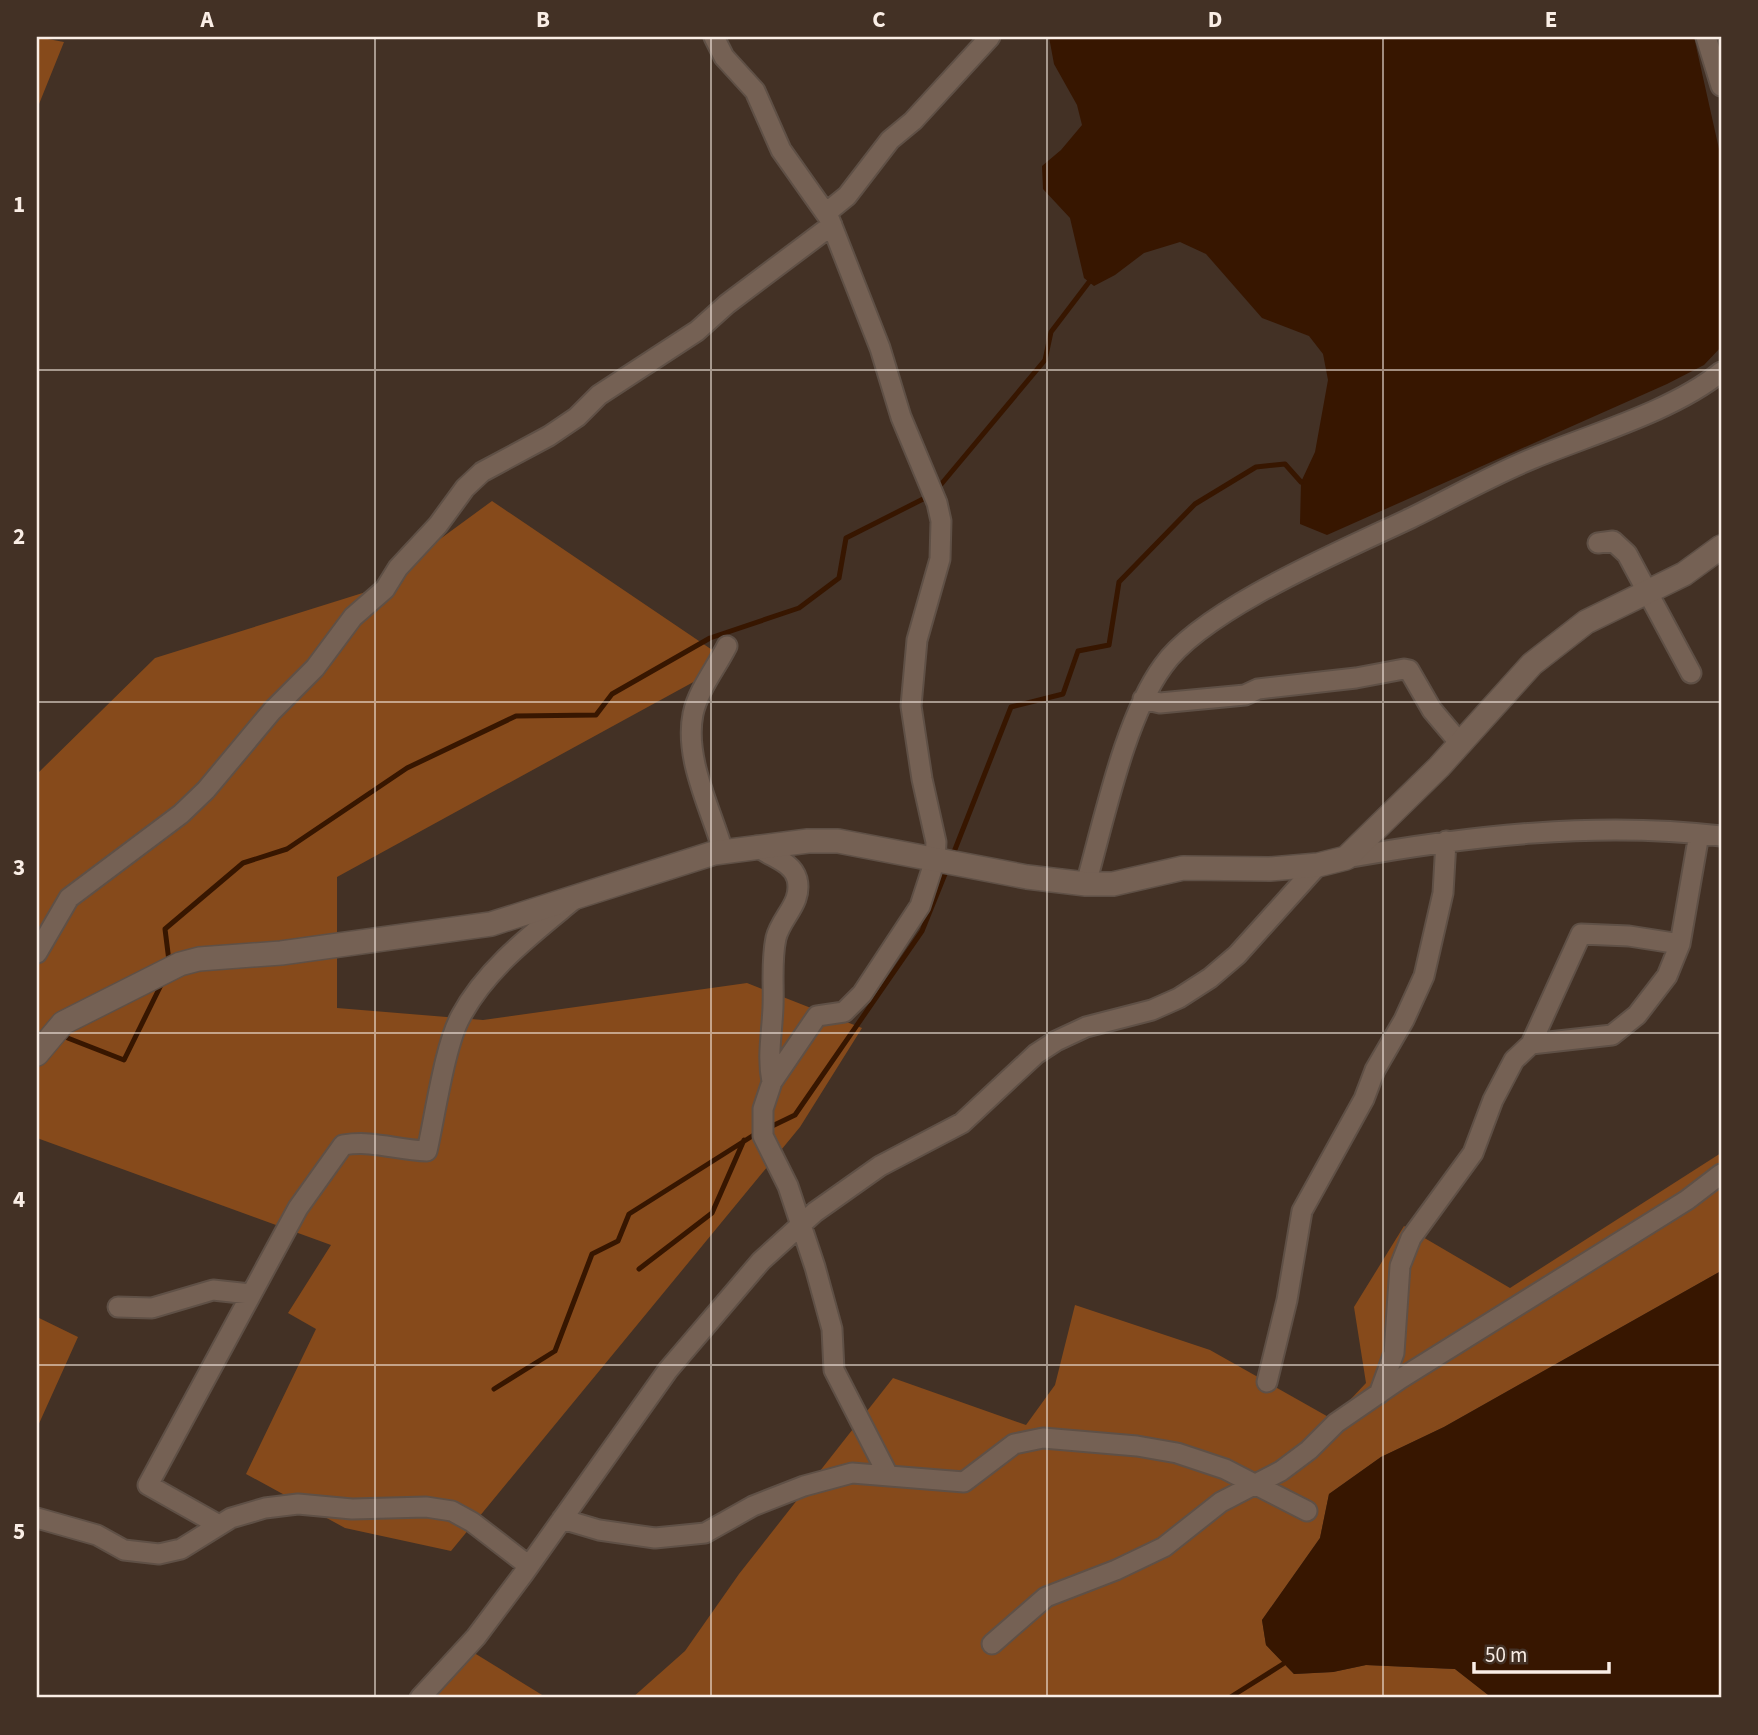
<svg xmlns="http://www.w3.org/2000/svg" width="1758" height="1735" font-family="'Source Sans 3',sans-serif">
<rect width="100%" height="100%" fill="#433125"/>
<!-- green -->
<path fill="#864a1b" d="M37,37L64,42L37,109Z
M492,501L730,662L337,877V1008L483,1020L747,983L862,1028L800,1127L451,1551L345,1528L246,1474L316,1329L288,1313L331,1245L37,1138V774L155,658L369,591Z
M1721,1153V1271L1444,1427L1381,1457L1329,1494L1320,1538L1262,1620L1266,1645L1294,1674L1333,1672L1366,1665L1455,1669L1492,1698H632L685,1651L739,1574L893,1378L1026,1425L1055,1385L1075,1305L1210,1350L1332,1419L1366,1383L1354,1307L1404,1226L1510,1288Z
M37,1317L78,1337L37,1428Z
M471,1651L547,1698H430Z"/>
<!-- water -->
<path fill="#371600" d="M1049,37H1694L1721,158V347L1704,365L1667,384L1327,535L1300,524L1301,482L1315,452L1328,380L1323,354L1309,336L1262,318L1206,254L1180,242L1144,253L1115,275L1094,286L1084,278L1070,218L1043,189L1042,166L1061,150L1082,125L1077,105L1054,64Z
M1721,1271V1698H1492L1455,1669L1366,1665L1333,1672L1294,1674L1266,1645L1262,1620L1320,1538L1329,1494L1381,1457L1444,1427Z"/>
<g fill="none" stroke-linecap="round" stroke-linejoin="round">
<!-- stream -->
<path stroke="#371600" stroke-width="5" d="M952,857L1011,707L1063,694L1078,651L1109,645L1119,582L1195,504L1256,467L1285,464L1301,482
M169,961L165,929L243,863L287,849L407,768L516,716L596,715L612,694L710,638L799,608L839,578L846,538L933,494L1045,360L1051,332L1089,282
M60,1035L124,1060L162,983
M766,1129L795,1115L922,931L947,869
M639,1269L712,1213L744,1140
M494,1389L555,1351L592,1254L618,1241L629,1214L757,1133
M1229,1698L1283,1664"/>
<defs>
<path id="minor" d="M714,37L724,57L755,91L781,150L829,218L880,348L901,417L937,503L941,521L940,559L917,640L911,706L922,779L936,842L935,860L920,906L862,994L844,1012L817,1016L772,1082L763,1109V1136L788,1186L815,1267L832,1329L834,1370L888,1475
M1706,37L1721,86
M826,213L847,196L890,140L913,121L990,37
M1598,543L1613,541L1627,554L1691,673
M1143,699L1160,703L1245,695L1258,689L1356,678L1404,669L1409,670L1432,710L1459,742
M757,846C769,857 792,861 797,879C803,903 781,917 776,938C771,961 774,984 773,1007C772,1033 767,1057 772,1082
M723,851C711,809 684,759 693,714C698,690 716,668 727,646
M1346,858C1468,836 1597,821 1721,836
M1086,884C1104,820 1125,718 1163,666C1203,609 1346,549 1411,518C1452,498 1492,475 1534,458C1592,434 1673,411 1721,372
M37,953L69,898L181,814L206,790L272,711L315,668L353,617L385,589L398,568L438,525L465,488L482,472L549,436L577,417L599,395L697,331L727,304L832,225
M1531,1044L1581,934L1629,936L1680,944
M118,1307L152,1308L213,1290L250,1294
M1267,1382L1287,1300L1302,1211L1364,1099L1375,1070L1404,1020L1424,976L1443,893L1446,841
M1379,1394L1394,1353L1400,1266L1411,1238L1473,1153L1493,1100L1514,1060L1531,1044L1612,1035L1637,1015L1667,976L1680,944L1699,834
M37,1518L97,1535L124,1550L159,1554L181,1549L231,1518L265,1508L298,1504L352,1509L426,1507L452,1511L472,1522L529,1566
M562,1519L599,1530L655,1538L705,1533L753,1506L804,1486L852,1473L964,1482L1014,1444L1043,1438L1137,1446L1177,1453L1225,1469L1307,1511
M219,1525L148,1485L298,1208L343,1145C375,1140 395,1150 427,1151C435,1116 445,1044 461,1016C486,969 532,934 572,901
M992,1644L1046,1597L1116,1570L1164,1547L1221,1502L1281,1471L1309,1450L1336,1423L1400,1379L1687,1200L1721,1174
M420,1698L476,1637L524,1573L668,1370L761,1261L815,1212L880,1166L962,1123L1036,1054L1056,1041L1086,1027L1152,1010L1179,998L1210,978L1237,955L1318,865"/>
<path id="tertiary" d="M37,1054L63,1023L180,964L199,959L281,953L491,924L714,853L808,841H838L1027,877L1086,884H1113L1183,868L1270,869L1318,865L1346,858L1439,767L1532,664L1586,622L1684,574L1721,547"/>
</defs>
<!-- minor casing -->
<use href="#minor" stroke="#5f5046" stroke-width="23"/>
<!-- tertiary casing -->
<use href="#tertiary" stroke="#5f5046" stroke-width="26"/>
<!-- minor -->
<use href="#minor" stroke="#756154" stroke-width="19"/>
<!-- tertiary -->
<use href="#tertiary" stroke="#756154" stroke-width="23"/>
</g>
<!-- grid -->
<path fill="none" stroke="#faeee6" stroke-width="2" stroke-opacity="0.55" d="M375,37V1698M711,37V1698M1047,37V1698M1383,37V1698M37,370H1721M37,702H1721M37,1033H1721M37,1365H1721"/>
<!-- border -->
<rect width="1758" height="1735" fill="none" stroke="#433125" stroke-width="77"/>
<!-- scale -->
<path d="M1474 1662v10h135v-10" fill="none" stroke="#faeee6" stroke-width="3.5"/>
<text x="1485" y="1662" font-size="21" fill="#faeee6" stroke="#433125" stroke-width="5" paint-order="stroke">50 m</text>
<rect x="38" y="38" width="1682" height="1658" fill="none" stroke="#faeee6" stroke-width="2.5"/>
<g font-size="23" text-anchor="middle" font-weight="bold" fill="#faeee6">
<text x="207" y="27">A</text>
<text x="543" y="27">B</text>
<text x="879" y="27">C</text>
<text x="1215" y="27">D</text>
<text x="1551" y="27">E</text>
<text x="19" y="212">1</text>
<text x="19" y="544">2</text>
<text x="19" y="875">3</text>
<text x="19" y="1207">4</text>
<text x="19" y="1539">5</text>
</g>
</svg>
